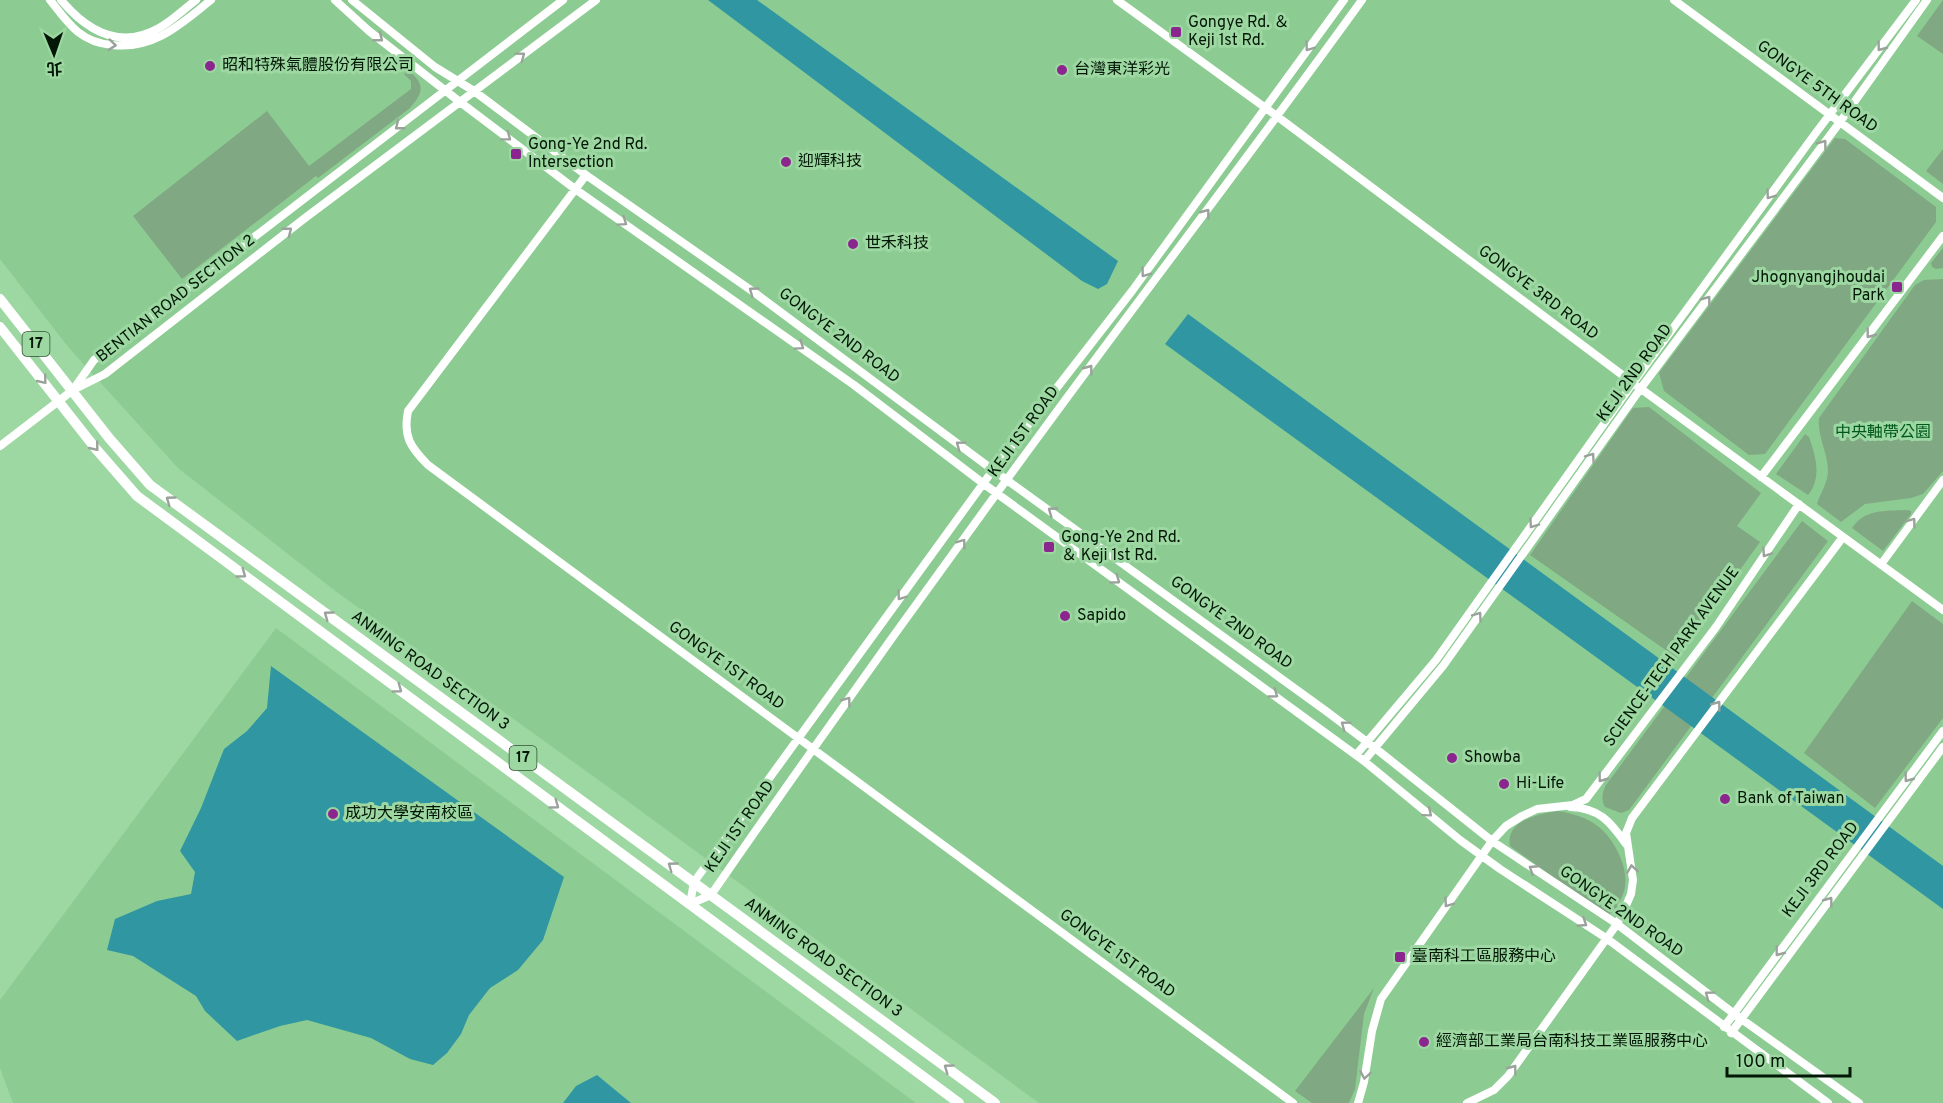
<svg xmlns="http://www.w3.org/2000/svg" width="1943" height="1103" font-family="Overpass,'Noto Sans TC',sans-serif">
<rect width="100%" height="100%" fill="#9dd7a2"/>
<!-- built -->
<path fill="#8ccc92" d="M0,0H1943V1103H1039L611,789L338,593L178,468L69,348L0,259Z
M276,628L916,1103H13L0,1068V1000Z"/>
<!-- green -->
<path fill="#80a883" d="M1943,0V54L1917,36Z
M408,70C425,84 424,92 410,108L318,178L316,176L182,279L133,216L267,111L309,166L411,89V81L404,74Z
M1835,138L1845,139L1936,207V222L1765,454L1749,455L1664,391L1659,373Z
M1943,149V184L1926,171Z
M1943,248V268L1936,269L1932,267L1931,263Z
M1943,279V471L1923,494L1911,498L1865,504L1841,522L1817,504C1820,493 1828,483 1828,471C1828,453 1817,436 1819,418L1915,285L1924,280Z
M1649,407L1761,493L1737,526L1760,542L1677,658L1530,555L1633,408Z
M1805,434L1809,437C1816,457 1822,478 1808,495L1776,474Z
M1907,510L1911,511V514L1883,551L1852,528C1865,509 1885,511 1907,510Z
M1802,521L1828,541L1629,810L1621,813L1605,807C1601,799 1602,793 1606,785Z
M1912,601L1943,624V718L1875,808L1804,753Z
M1558,811C1589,816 1609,828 1621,859C1625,869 1627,880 1624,891C1622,898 1617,906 1614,912L1608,914L1600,911L1510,846C1505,821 1538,814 1558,811Z
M1374,988L1364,1014L1355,1089L1349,1103H1312L1295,1091Z"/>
<!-- water -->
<path fill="#3096a2" d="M708,0H757L1118,261L1107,284L1098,289L1082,281Z
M1188,314L1943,866V909L1165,344Z
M271,666L564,877L543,940L518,970L490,988L469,1015L461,1034L447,1053L433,1065L410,1059L371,1038L307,1020L280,1026L237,1041L205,1011L196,996L133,956L107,950L115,919L157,901L191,894L195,872L180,851L201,808L224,749L247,731L267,708Z
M597,1075L631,1103H563L576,1086Z"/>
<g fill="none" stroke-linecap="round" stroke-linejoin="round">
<!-- minor -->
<path stroke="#fff" stroke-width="8" d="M50,0C59,11 67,23 78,32C88,40 100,44 112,45C154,50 181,24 211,0
M61,0C87,31 120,50 159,28C172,21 184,9 196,0
M335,0L369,31L460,102L575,189L854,385L984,484L1364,761L1460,840L1500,869L1606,938L1828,1103
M352,0L435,67L474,91L586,175L755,293L993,470L1326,711L1375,748L1492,841L1617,924L1733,1013L1859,1103
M1117,0L1278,117L1633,383L1943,610
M1674,0L1943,198
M586,175L408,411C403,436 410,447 428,465L1293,1103
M75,387L94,360L563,0
M0,446L73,390L105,374L305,218L596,0
M1761,477L1943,236
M1882,563L1943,480
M1356,755L1436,660L1633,383L1815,134L1916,0
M1364,761L1443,666L1641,388L1840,122L1927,0
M1570,807C1599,808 1610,821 1626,844
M690,904L711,895C819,739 929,585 1041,433C1147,288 1257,146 1362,0
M690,904L694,882L993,470L1132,291L1344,0
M1724,1027L1943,731
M1731,1033L1943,747
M1358,1103L1364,1082L1372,1031L1381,999L1492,841L1506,826L1522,816L1537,809L1573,805L1586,799L1716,627L1799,504
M1467,1103L1494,1090L1508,1076L1617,924L1625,908L1631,894L1633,880L1626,833L1632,818L1843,537"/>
<!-- major -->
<path stroke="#fff" stroke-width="10" d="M0,299L109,438L150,485L995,1103
M0,327L96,449L137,496L959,1103"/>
</g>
<!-- one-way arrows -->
<defs><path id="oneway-chevron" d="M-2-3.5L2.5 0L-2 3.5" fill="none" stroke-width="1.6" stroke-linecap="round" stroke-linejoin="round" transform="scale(1.5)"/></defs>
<g stroke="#9aa29b">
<use href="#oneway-chevron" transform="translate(379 38) rotate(38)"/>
<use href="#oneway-chevron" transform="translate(112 45) rotate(6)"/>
<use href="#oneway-chevron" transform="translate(1309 47) rotate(126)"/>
<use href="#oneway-chevron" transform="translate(1881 47) rotate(127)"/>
<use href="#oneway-chevron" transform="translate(521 56) rotate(-37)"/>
<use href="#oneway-chevron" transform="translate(399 126) rotate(142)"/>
<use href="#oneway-chevron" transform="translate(507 137) rotate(37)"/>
<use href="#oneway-chevron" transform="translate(1823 144) rotate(-53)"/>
<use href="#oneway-chevron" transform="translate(1770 195) rotate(126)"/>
<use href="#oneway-chevron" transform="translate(1206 213) rotate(-53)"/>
<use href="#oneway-chevron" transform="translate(623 222) rotate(35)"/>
<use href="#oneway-chevron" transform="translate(288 231) rotate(-38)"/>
<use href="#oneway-chevron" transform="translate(1145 273) rotate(126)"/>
<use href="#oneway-chevron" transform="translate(753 291) rotate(-144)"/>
<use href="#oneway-chevron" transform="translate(1707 300) rotate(-53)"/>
<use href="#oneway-chevron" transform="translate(1870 334) rotate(127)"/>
<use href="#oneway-chevron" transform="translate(800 346) rotate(35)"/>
<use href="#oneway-chevron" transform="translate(1089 369) rotate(-53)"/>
<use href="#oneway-chevron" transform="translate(43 380) rotate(51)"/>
<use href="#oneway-chevron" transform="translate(960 445) rotate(-143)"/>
<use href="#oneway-chevron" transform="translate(95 447) rotate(51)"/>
<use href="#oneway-chevron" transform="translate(1591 457) rotate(-55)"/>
<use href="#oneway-chevron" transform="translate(170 500) rotate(-144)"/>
<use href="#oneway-chevron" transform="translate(1052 511) rotate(-144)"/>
<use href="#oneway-chevron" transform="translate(1912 522) rotate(-54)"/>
<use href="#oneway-chevron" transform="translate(1533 524) rotate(125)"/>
<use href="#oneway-chevron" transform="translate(962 543) rotate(-54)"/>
<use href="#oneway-chevron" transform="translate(1766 553) rotate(124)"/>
<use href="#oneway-chevron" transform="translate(242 574) rotate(36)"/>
<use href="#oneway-chevron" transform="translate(1116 580) rotate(36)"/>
<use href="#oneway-chevron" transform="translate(901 596) rotate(126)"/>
<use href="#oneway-chevron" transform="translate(328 615) rotate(-144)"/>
<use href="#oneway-chevron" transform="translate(1478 616) rotate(-55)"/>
<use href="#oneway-chevron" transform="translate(398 689) rotate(36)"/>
<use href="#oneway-chevron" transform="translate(1274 694) rotate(36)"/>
<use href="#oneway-chevron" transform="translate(847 701) rotate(-54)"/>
<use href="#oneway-chevron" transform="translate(1717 705) rotate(-53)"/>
<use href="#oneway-chevron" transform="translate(1345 725) rotate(-143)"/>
<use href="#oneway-chevron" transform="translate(1602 778) rotate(127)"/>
<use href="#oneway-chevron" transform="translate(1908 778) rotate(127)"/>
<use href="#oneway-chevron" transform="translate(555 805) rotate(36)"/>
<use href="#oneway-chevron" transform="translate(1428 813) rotate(40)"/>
<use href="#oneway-chevron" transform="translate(672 866) rotate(-144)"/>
<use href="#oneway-chevron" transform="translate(1533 869) rotate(-147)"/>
<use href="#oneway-chevron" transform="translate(1632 869) rotate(-99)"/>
<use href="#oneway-chevron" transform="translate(1829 901) rotate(-53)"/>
<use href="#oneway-chevron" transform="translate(1448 903) rotate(125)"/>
<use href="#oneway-chevron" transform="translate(1583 923) rotate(33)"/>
<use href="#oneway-chevron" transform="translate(1779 952) rotate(127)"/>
<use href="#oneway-chevron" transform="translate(1709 995) rotate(-143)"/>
<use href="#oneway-chevron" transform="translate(948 1068) rotate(-144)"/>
<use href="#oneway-chevron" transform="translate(1513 1069) rotate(-53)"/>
<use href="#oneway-chevron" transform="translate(1365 1075) rotate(100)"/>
</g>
<!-- markers -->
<g fill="#8b268e" stroke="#9dd7a2" stroke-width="2">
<rect x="1170" y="26" width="12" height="12" rx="3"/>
<circle cx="210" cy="66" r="6"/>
<circle cx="1062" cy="70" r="6"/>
<rect x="510" y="148" width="12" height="12" rx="3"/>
<circle cx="786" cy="162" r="6"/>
<circle cx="853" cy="244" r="6"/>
<rect x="1891" y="281" width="12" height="12" rx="3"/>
<rect x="1043" y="541" width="12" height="12" rx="3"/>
<circle cx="1065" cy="616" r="6"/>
<circle cx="1452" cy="758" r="6"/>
<circle cx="1504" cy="784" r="6"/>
<circle cx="1725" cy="799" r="6"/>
<circle cx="333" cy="814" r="6"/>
<rect x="1394" y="951" width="12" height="12" rx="3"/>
<circle cx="1424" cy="1042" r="6"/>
</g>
<g text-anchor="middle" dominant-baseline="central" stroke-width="6" stroke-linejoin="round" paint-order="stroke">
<!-- shield labels -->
<g fill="#9dd7a2" stroke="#305134" stroke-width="1.5">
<rect x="22.5" y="332" width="27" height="24" rx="4.5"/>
<rect x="509.5" y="746" width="27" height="24" rx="4.5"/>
</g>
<g font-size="15" font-weight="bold" fill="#021705">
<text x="36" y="344">17</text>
<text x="523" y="758">17</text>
</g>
<!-- poi labels -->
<g font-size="16" fill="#021705" stroke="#9dd7a2" text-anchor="start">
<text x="1188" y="23">Gongye Rd. ＆<tspan x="1188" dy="18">Keji 1st Rd.</tspan></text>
<text x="222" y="66">昭和特殊氣體股份有限公司</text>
<text x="1074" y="70">台灣東洋彩光</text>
<text x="528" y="145">Gong-Ye 2nd Rd.<tspan x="528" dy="18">Intersection</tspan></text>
<text x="798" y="162">迎輝科技</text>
<text x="865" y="244">世禾科技</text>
<text x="1885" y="278" text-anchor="end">Jhognyangjhoudai<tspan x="1885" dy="18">Park</tspan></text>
<text x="1061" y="538">Gong-Ye 2nd Rd.<tspan x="1061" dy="18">＆ Keji 1st Rd.</tspan></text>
<text x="1077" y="616">Sapido</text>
<text x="1464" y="758">Showba</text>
<text x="1516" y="784">Hi-Life</text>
<text x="1737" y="799">Bank of Taiwan</text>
<text x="345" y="814">成功大學安南校區</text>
<text x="1412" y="957">臺南科工區服務中心</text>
<text x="1436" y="1042">經濟部工業局台南科技工業區服務中心</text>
</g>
<!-- street labels -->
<g font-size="16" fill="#021705" stroke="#9dd7a2">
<text transform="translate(1817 87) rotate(36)">GONGYE 5TH ROAD</text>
<text transform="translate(1538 293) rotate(37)">GONGYE 3RD ROAD</text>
<text transform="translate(176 299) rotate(-38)">BENTIAN ROAD SECTION 2</text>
<text transform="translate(839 336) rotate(37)">GONGYE 2ND ROAD</text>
<text transform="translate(1635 373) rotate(-54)">KEJI 2ND ROAD</text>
<text transform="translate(1024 432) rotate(-54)">KEJI 1ST ROAD</text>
<text transform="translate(1231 623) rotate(36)">GONGYE 2ND ROAD</text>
<text transform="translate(1672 657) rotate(-54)">SCIENCE-TECH PARK AVENUE</text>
<text transform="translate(726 666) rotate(36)">GONGYE 1ST ROAD</text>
<text transform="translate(430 671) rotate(36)">ANMING ROAD SECTION 3</text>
<text transform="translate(740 827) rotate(-55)">KEJI 1ST ROAD</text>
<text transform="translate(1821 870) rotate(-53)">KEJI 3RD ROAD</text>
<text transform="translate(1621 912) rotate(35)">GONGYE 2ND ROAD</text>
<text transform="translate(1117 954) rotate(36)">GONGYE 1ST ROAD</text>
<text transform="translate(823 958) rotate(36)">ANMING ROAD SECTION 3</text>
</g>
<!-- park labels -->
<g font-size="16" fill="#00591a" stroke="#9dd7a2">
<text x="1883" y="433">中央軸帶公園</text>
</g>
</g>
<!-- north arrow -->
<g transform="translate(54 54) rotate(178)" stroke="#9dd7a2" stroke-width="4.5" paint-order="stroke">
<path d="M0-4.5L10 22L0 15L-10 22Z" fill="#021705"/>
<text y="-9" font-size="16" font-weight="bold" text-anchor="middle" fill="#021705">北</text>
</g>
<!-- scale -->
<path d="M1727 1067v9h123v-9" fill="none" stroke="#021705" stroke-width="3"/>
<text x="1736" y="1067" font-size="18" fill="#021705" stroke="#9dd7a2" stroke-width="4.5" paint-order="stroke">100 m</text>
</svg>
